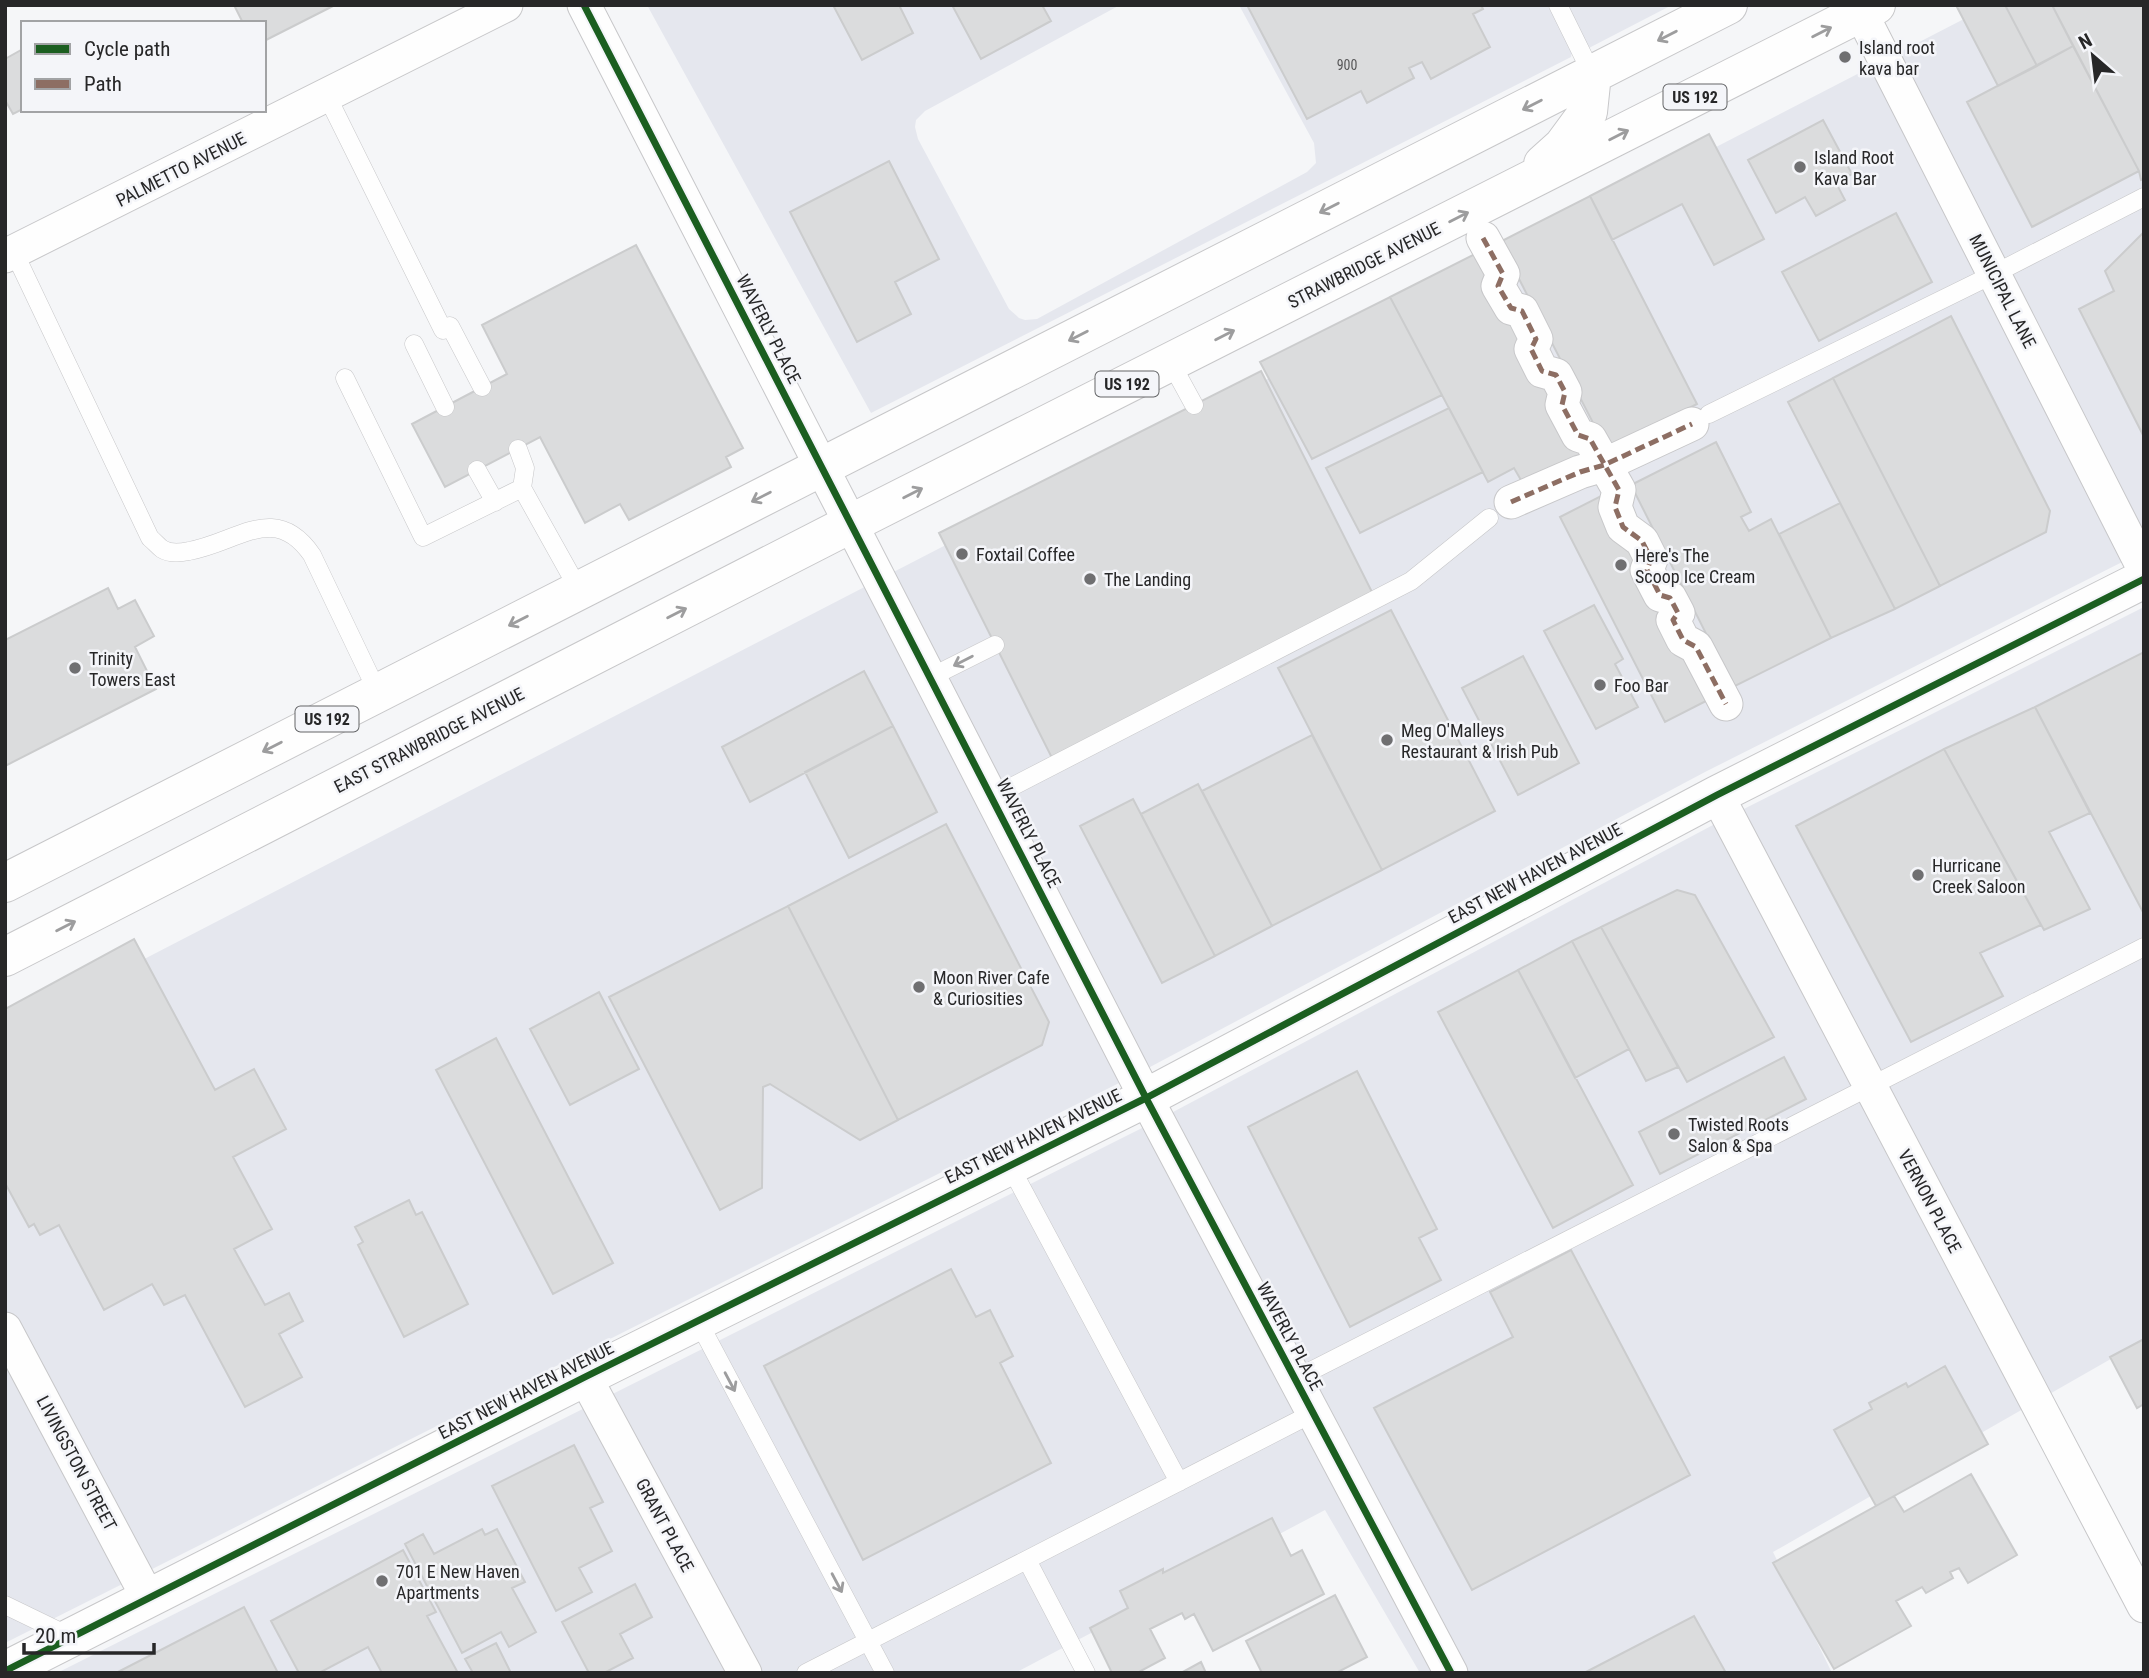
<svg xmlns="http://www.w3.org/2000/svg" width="2149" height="1678" font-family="'Roboto Condensed',sans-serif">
<rect width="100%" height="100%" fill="#f5f6f8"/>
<!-- built -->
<path fill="#e5e7ee" d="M647,5H1120L925,111L916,120L915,127L918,139L1009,309L1019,318L1025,320L1037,319L1307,172L1316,163L1314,143L1239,5H1672L1587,49L1573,45L1571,57L871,413Z
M1991,5H2144V551L1705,772L1135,1075L5,1643V1031Z
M2144,607V1340L1773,1552L1832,1673H1420L1325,1510L1015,1673H57L1158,1120L1728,817Z"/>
<!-- building -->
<path fill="#dbdcdd" stroke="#cbcccd" stroke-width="2" d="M234,5H335L264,41V23H243Z
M833,5H899L913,33L862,60Z
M952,5H1042L1051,21L981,59Z
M1247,5H1481L1483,9L1473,14L1490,47L1431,79L1422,62L1409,68L1414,78L1367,103L1361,91L1307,119Z
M1960,5H2005L2037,66L1998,86L1957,7Z
M2005,5H2052L2073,46L2037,66Z
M2052,5H2144V179L2141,180L2139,171Z
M2073,46L2139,171L2032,227L1967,102Z
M23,49V109L13,114L5,100V59Z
M1823,120L1852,174L1836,183L1845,200L1816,216L1805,197L1776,213L1748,160Z
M1709,134L1764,239L1714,265L1682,204L1612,240L1590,196Z
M889,161L939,259L895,282L911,314L857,342L790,212Z
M1590,196L1697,404L1607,450L1500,242Z
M1896,213L1932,282L1819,341L1782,272Z
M2144,232V437L2079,309L2114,291L2105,271Z
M636,245L743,448L726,457L731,467L629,520L620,504L585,523L540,437L445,487L412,424L507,374L482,325Z
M1477,253L1586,458L1525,487L1514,468L1488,482L1390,297Z
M1390,297L1442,395L1312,459L1260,362Z
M1951,316L2050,511L2046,532L1940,586L1833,378Z
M1261,371L1374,596L1052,758L939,533Z
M1833,378L1940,586L1895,609L1788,402Z
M1449,408L1483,472L1360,533L1326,468Z
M1716,442L1751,512L1741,517L1749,531L1771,519L1831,638L1733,687L1631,485Z
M1603,495L1708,700L1665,722L1560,517Z
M1840,503L1895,609L1831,638L1779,534Z
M108,588L118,609L135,600L154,636L135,647L156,689L5,766V640Z
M1594,605L1623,659L1615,664L1638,707L1596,729L1544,631Z
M1391,610L1495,811L1382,870L1278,668Z
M2144,652V914L2035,707Z
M1523,656L1579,763L1518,795L1462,688Z
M864,671L893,726L750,802L722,747Z
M2035,707L2090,813L2049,832L2090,909L2044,930L1944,749Z
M893,726L937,812L849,858L805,772Z
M1312,735L1382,870L1272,926L1202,791Z
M1944,749L2041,925L1980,953L2003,996L1911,1042L1796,826Z
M1198,784L1272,926L1215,956L1141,814Z
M1133,799L1215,956L1162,983L1080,826Z
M946,824L1049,1022L1042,1045L898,1120L788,906Z
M1677,890L1695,895L1774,1037L1687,1082L1601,927Z
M788,906L898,1120L860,1140L770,1084L763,1087L762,1188L720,1210L609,997Z
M1601,927L1678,1067L1646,1081L1572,941Z
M134,939L215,1090L254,1069L286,1129L233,1157L272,1229L234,1249L265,1305L289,1293L303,1321L279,1334L302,1377L245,1407L185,1295L164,1305L152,1284L104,1310L59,1225L40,1235L34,1224L29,1227L5,1183V1009Z
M1572,941L1629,1049L1575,1078L1518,970Z
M1518,970L1633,1185L1553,1228L1438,1012Z
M599,992L639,1069L570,1105L530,1029Z
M496,1038L613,1263L553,1294L436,1070Z
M1784,1057L1806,1099L1660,1174L1639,1132Z
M1357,1071L1437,1229L1419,1238L1441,1280L1350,1327L1248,1127Z
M409,1200L416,1215L422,1212L468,1304L404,1337L358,1245L363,1242L355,1227Z
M1571,1250L1690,1475L1472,1590L1374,1408L1513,1337L1490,1292Z
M951,1269L976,1317L990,1310L1013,1356L1000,1363L1051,1463L863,1560L764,1366Z
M2144,1339V1404L2137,1408L2110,1357Z
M1945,1366L1988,1444L1876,1506L1834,1430L1872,1409L1869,1403L1906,1383L1908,1387Z
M574,1445L603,1502L590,1508L612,1551L579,1568L592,1592L556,1611L492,1486Z
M1971,1474L2017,1555L1968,1583L1959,1568L1950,1572L1953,1578L1926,1593L1922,1587L1896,1601L1911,1626L1834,1669L1773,1563L1894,1496L1904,1512Z
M1272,1518L1291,1556L1302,1550L1324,1594L1213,1651L1194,1614L1185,1619L1182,1613L1150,1629L1165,1658L1137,1673H1112L1090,1628L1128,1608L1120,1591L1163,1569V1573Z
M482,1529L485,1535L497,1529L525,1582L512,1588L536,1632L509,1647L501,1632L462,1653L405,1544L423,1534L434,1554Z
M403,1550L436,1612L427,1616L458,1673H382L368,1647L319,1673H299L271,1621Z
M635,1584L652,1617L620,1634L633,1658L604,1673H589L562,1622Z
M1335,1595L1367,1657L1336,1673H1262L1246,1641Z
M244,1607L278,1673H116Z
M1694,1616L1726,1673H1584Z
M496,1643L511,1673H473L465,1659Z
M1201,1662L1206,1673H1181Z"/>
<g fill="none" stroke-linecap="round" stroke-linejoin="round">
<defs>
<path id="lane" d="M1558,5L1592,74
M327,96L443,330
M14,252L150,538C154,541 158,546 162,549C170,554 180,553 189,551C237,543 275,501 312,555L378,693
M450,326L482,387
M414,344L445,407
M1171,363L1194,405
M345,378L423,537L522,488
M1709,414L1994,274L2144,197
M518,449L525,468L522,488L579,590
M477,470L495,502
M931,677L995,645
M992,797L1411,581L1489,518
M1010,1166L1179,1482
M698,1321L885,1673
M1295,1379L2144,947
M1027,1560L1086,1673
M5,1605L69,1636
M806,1673L1313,1413"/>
<path id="street" d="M584,5L1146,1098L1451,1673
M1861,13L2144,569
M1483,238L1503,274L1498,286L1511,308L1522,311L1536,339L1531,349L1542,371L1556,375L1565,392L1562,405L1578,435L1590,439L1619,490L1615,507L1623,527L1642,541L1651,559L1647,570L1660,595L1670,598L1678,613L1673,620L1683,640L1696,647L1726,704
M5,256L506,5
M1511,502L1580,472L1604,465L1692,424
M1717,795L2144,1606
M5,1329L148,1598
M585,1377L745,1673"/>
<path id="secondary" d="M5,1671L585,1377L1146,1098L1717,795L2144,579"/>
<path id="primary" d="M1543,164L1563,146L1588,112L1592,74
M5,883L1728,5
M5,957L852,523L1876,5"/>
</defs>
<!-- lane casing -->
<use href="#lane" stroke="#c7c7c9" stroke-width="19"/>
<!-- street casing -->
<use href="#street" stroke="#c7c7c9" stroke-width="35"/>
<!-- secondary casing -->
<use href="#secondary" stroke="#c7c7c9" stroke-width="40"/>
<!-- primary casing -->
<use href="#primary" stroke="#c7c7c9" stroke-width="40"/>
<!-- lane -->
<use href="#lane" stroke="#fefefe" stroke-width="18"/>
<!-- street -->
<use href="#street" stroke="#fefefe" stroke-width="33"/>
<!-- secondary -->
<use href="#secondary" stroke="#fefefe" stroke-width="38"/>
<!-- primary -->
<use href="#primary" stroke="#fefefe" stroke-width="38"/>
<!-- quiet -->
<path stroke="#8d6e63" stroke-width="5" stroke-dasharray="10 5" stroke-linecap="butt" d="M1483,238L1503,274L1498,286L1511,308L1522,311L1536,339L1531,349L1542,371L1556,375L1565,392L1562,405L1578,435L1590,439L1619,490L1615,507L1623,527L1642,541L1651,559L1647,570L1660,595L1670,598L1678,613L1673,620L1683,640L1696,647L1726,704
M1511,502L1580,472L1604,465L1692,424"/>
<defs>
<path id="cycleway" d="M584,5L1146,1098L1451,1673
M5,1671L585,1377L1146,1098L1717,795L2144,579"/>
</defs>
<!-- cycleway casing -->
<use href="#cycleway" stroke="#f4f5f9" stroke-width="11"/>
<!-- cycleway -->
<use href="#cycleway" stroke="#1b5e20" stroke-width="7"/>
</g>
<!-- one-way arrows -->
<defs><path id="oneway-shaft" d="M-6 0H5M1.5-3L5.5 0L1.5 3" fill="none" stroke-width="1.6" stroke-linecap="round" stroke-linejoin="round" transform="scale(1.75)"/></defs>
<g stroke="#9d9d9e">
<use href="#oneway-shaft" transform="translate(1822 32) rotate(-27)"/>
<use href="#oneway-shaft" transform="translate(1667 36) rotate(153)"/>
<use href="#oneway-shaft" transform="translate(1532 105) rotate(153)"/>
<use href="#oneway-shaft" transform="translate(1619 135) rotate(-27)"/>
<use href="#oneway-shaft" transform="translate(1329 208) rotate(153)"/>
<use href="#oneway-shaft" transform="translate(1459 217) rotate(-27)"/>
<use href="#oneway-shaft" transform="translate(1225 335) rotate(-27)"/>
<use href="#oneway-shaft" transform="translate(1078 336) rotate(153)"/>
<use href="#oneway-shaft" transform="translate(913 493) rotate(-27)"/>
<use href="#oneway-shaft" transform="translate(761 497) rotate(153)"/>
<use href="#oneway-shaft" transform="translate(677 613) rotate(-27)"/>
<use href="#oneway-shaft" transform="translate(518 621) rotate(153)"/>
<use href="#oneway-shaft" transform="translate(963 661) rotate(153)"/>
<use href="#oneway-shaft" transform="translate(272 747) rotate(153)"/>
<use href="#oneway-shaft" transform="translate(66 926) rotate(-27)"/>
<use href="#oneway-shaft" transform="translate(730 1382) rotate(62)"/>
<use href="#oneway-shaft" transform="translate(837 1583) rotate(62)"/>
</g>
<!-- markers -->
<g fill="#6f6f71" stroke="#f4f5f9" stroke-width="2.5">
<circle cx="1845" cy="57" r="7"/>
<circle cx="1800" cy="167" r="7"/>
<circle cx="962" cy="554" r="7"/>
<circle cx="1621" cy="565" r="7"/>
<circle cx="1090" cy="579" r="7"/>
<circle cx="75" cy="668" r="7"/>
<circle cx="1600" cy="685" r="7"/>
<circle cx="1387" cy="740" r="7"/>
<circle cx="1918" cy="875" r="7"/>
<circle cx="919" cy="987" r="7"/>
<circle cx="1674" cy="1134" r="7"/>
<circle cx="382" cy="1581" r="7"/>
</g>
<g text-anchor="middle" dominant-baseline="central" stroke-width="5" stroke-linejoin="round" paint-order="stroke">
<!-- number labels -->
<g font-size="14" fill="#565657">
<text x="1347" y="65">900</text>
</g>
<!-- shield labels -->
<g fill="#f4f5f9" stroke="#646567" stroke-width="2">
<rect x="1663.5" y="84.5" width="63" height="25" rx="5"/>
<rect x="1095.5" y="371.5" width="63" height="25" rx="5"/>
<rect x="295.5" y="706.5" width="63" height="25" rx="5"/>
</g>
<g font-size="16" font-weight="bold" fill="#272728">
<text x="1695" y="97">US 192</text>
<text x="1127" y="384">US 192</text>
<text x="327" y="719">US 192</text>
</g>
<!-- poi labels -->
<g font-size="18" fill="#272728" stroke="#f4f5f9" text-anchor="start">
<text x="1859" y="47">Island root<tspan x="1859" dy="21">kava bar</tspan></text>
<text x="1814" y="157">Island Root<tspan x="1814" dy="21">Kava Bar</tspan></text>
<text x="976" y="554">Foxtail Coffee</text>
<text x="1635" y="555">Here's The<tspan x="1635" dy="21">Scoop Ice Cream</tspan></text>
<text x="1104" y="579">The Landing</text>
<text x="89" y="658">Trinity<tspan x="89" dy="21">Towers East</tspan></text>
<text x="1614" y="685">Foo Bar</text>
<text x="1401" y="730">Meg O'Malleys<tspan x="1401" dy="21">Restaurant &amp; Irish Pub</tspan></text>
<text x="1932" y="865">Hurricane<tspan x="1932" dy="21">Creek Saloon</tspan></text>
<text x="933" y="977">Moon River Cafe<tspan x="933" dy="21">&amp; Curiosities</tspan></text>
<text x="1688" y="1124">Twisted Roots<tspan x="1688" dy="21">Salon &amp; Spa</tspan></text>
<text x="396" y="1571">701 E New Haven<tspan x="396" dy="21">Apartments</tspan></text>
</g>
<!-- street labels -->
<g font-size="18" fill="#272728" stroke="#f4f5f9">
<text transform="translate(181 169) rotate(-27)">PALMETTO AVENUE</text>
<text transform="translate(1364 265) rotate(-27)">STRAWBRIDGE AVENUE</text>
<text transform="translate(2003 291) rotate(63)">MUNICIPAL LANE</text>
<text transform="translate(769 329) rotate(63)">WAVERLY PLACE</text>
<text transform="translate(429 740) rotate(-27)">EAST STRAWBRIDGE AVENUE</text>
<text transform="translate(1029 833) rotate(63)">WAVERLY PLACE</text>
<text transform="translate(1535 873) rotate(-28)">EAST NEW HAVEN AVENUE</text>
<text transform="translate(1033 1136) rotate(-26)">EAST NEW HAVEN AVENUE</text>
<text transform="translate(1930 1201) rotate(62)">VERNON PLACE</text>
<text transform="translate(1290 1336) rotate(62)">WAVERLY PLACE</text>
<text transform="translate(526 1390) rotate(-27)">EAST NEW HAVEN AVENUE</text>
<text transform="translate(77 1463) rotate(62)">LIVINGSTON STREET</text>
<text transform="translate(665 1525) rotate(62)">GRANT PLACE</text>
</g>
</g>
<!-- border -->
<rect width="2149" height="1678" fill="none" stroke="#272728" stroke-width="14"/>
<!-- legend -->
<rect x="21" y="21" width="245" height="91" fill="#f4f5f9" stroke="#a2a3a5" stroke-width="2"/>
<rect x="35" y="44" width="35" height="10" fill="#1b5e20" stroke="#a2a3a5" stroke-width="2"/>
<text x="84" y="56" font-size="21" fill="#272728">Cycle path</text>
<rect x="35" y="79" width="35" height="10" fill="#8d6e63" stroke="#a2a3a5" stroke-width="2"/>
<text x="84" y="91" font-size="21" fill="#272728">Path</text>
<!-- north arrow -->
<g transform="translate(2093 56) rotate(332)" stroke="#f4f5f9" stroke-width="5" paint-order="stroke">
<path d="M0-5L12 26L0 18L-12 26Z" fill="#272728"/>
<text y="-10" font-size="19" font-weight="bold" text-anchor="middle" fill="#272728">N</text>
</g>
<!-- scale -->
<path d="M24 1643v10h130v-10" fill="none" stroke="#272728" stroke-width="3.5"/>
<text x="35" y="1643" font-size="21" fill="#272728" stroke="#f4f5f9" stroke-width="5" paint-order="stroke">20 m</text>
</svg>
